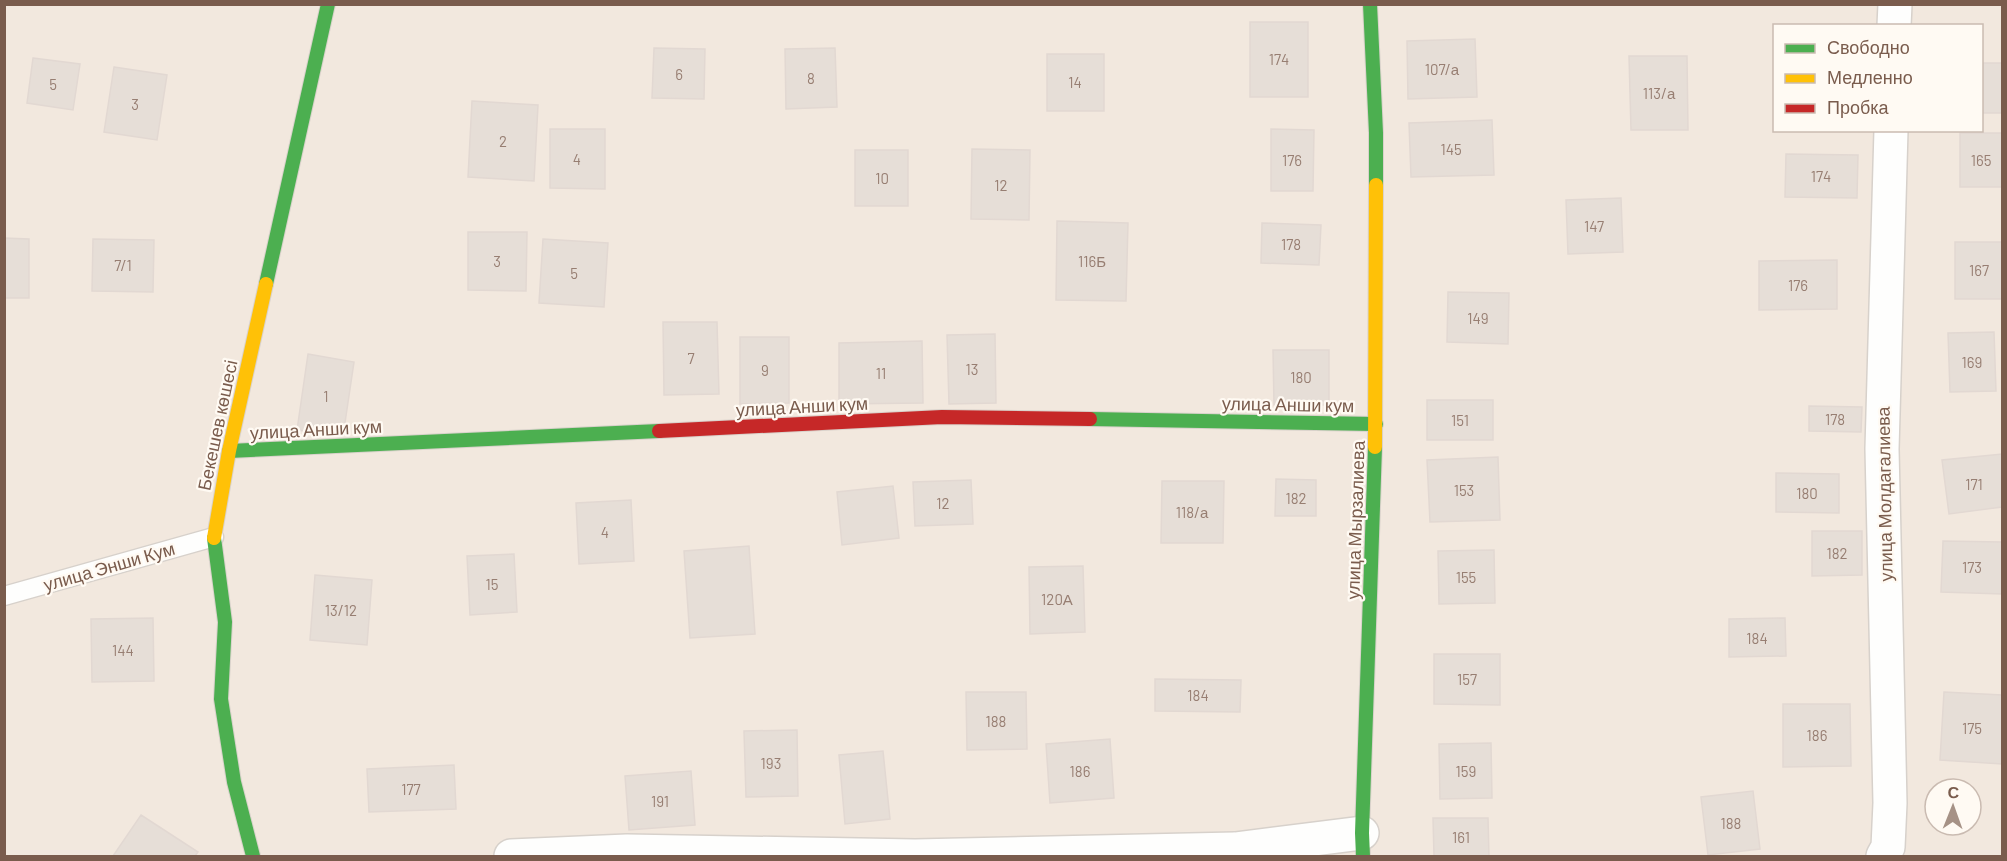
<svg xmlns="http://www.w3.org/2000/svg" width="2007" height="861" font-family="Barlow,sans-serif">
<rect width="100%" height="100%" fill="#f9f5f0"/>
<!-- residential -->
<path fill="#f2e8de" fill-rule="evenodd" d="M5,5H2002V856H5ZM1774,26H1982V130H1774ZM1935,789H1971V825H1935Z"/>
<!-- building -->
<path fill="#e6ded7" stroke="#e2d8d2" stroke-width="1.5" d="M1250,22H1308V97H1250Z
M1475,39L1477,97L1408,99L1407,41Z
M654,48L705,49L704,99L652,98Z
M835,48L837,107L786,109L785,49Z
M1047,54H1104V111H1047Z
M1629,56H1687L1688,130H1631Z
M33,58L80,64L73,110L27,103Z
M1982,63H2002V113H1982Z
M114,67L167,75L157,140L104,132Z
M472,101L538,105L534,181L468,177Z
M1492,120L1494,175L1411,177L1409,123Z
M550,129H605V189L550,188Z
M1271,129L1314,130L1313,191H1271Z
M1960,133H2002V187H1960Z
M972,149L1030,150L1029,220L971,219Z
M855,150H908V206H855Z
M1786,154L1858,155L1857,198L1785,197Z
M1621,198L1623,252L1568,254L1566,200Z
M1057,221L1128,223L1126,301L1056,300Z
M1262,223L1321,225L1319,265L1261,263Z
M468,232H527L526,291L468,290Z
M4,238L29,239V298H4Z
M93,239L154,240L153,292L92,291Z
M543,239L608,243L604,307L539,303Z
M1955,242H2002V299H1955Z
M1837,260V309L1759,310V261Z
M1448,292L1509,293L1508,344L1447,342Z
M663,322H717L719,394L664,395Z
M1994,332L1996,391L1950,392L1948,333Z
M995,334L996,403L949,404L947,335Z
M740,337H789V403L740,404Z
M922,341L923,403L839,404V343Z
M1273,350H1329V405H1274Z
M308,354L354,362L343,436L297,430Z
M1427,400H1493V440H1427Z
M1809,406L1862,407L1861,432L1809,431Z
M2002,454V507L1949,514L1942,460Z
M1498,457L1500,520L1430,522L1427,460Z
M1776,473L1839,474V513L1776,512Z
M1276,479L1316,480V516H1275Z
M971,480L973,524L915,526L913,482Z
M1162,481H1224L1223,543H1161Z
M893,486L899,538L842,545L837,492Z
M631,500L634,561L579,564L576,503Z
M1812,531H1862V575L1812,576Z
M1943,541L2002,542V594L1941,592Z
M749,546L755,634L690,638L684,551Z
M1494,550L1495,603L1439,604L1438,551Z
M514,554L517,612L470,615L467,556Z
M1083,566L1085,632L1030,634L1029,567Z
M315,575L372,580L367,645L310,640Z
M153,618L154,681L92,682L91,619Z
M1785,618L1786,656L1729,657V619Z
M1434,654H1500V705L1434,704Z
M1155,679L1241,680L1240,712L1155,711Z
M966,692H1026L1027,749L967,750Z
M1944,692L2002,695V764L1940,760Z
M1783,704H1850L1851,766L1783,767Z
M797,730L798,796L746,797L744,731Z
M1110,739L1114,798L1050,803L1046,744Z
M1491,743L1492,798L1440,799L1439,744Z
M883,751L890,819L845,824L839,755Z
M454,765L456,809L369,812L367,769Z
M691,771L695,825L629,830L625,776Z
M1753,791L1760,849L1708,855L1701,797Z
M141,815L198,852L195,856H113Z
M1433,818H1488L1489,856H1434Z"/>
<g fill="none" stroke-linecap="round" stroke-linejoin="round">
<defs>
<path id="lane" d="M4,596L214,537"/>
<path id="street" d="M1894,26L1895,4
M511,856L627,851L915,856L1235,849L1362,833
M1883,856L1888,847L1890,803L1882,449L1891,130"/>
<path id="fast" d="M1370,4L1376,133V185
M266,284L328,4
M1090,419L1376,424
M229,451L659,431
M214,538L225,622L221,699L234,782L253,856
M1363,856L1362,833L1375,447"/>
<path id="slow" d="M1375,447L1376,185
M214,538L229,451L266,284"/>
<path id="jam" d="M659,431L942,417L1090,419"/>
</defs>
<!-- lane casing -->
<use href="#lane" stroke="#d7d1cb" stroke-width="21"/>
<!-- street casing -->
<use href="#street" stroke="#d7d1cb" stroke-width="36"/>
<!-- fast casing -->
<use href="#fast" stroke="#d9d2cb" stroke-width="16"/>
<!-- slow casing -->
<use href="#slow" stroke="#d9d2cb" stroke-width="16"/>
<!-- jam casing -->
<use href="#jam" stroke="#d9d2cb" stroke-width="16"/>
<!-- lane -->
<use href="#lane" stroke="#fefefd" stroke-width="18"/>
<!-- street -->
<use href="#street" stroke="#fefefd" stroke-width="33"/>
<!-- fast -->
<use href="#fast" stroke="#4caf50" stroke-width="14"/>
<!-- slow -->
<use href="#slow" stroke="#ffc107" stroke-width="14"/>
<!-- jam -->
<use href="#jam" stroke="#c62828" stroke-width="14"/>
</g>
<g text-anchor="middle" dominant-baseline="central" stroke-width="4.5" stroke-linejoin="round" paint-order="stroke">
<!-- number labels -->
<g font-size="15" fill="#977e72">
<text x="1279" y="59">174</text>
<text x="1442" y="69">107/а</text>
<text x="679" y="74">6</text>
<text x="811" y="78">8</text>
<text x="1075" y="82">14</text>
<text x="53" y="84">5</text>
<text x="1659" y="93">113/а</text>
<text x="135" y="104">3</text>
<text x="503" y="141">2</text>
<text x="1451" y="149">145</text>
<text x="577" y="159">4</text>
<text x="1292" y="160">176</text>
<text x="1981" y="160">165</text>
<text x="1821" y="176">174</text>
<text x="882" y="178">10</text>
<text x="1001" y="185">12</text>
<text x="1594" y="226">147</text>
<text x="1291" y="244">178</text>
<text x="497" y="261">3</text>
<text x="1092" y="261">116Б</text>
<text x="123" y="265">7/1</text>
<text x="1979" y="270">167</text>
<text x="574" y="273">5</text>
<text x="1798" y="285">176</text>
<text x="1478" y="318">149</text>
<text x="691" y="358">7</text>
<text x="1972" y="362">169</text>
<text x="972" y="369">13</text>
<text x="765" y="370">9</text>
<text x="881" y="373">11</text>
<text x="1301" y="377">180</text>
<text x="326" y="396">1</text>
<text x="1835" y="419">178</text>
<text x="1460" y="420">151</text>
<text x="1974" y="484">171</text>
<text x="1464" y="490">153</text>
<text x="1807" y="493">180</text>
<text x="1296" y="498">182</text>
<text x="943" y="503">12</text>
<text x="1192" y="512">118/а</text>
<text x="605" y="532">4</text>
<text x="1837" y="553">182</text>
<text x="1972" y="567">173</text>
<text x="1466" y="577">155</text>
<text x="492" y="584">15</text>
<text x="1057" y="599">120А</text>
<text x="341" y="610">13/12</text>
<text x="1757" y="638">184</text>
<text x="123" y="650">144</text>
<text x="1467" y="679">157</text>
<text x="1198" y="695">184</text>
<text x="996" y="721">188</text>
<text x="1972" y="728">175</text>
<text x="1817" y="735">186</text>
<text x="771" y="763">193</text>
<text x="1080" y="771">186</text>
<text x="1466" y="771">159</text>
<text x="411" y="789">177</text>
<text x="660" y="801">191</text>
<text x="1731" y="823">188</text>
<text x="1461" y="837">161</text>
</g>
<!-- street labels -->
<g font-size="18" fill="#7a5c4d" stroke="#fffaf3">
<text transform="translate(1288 404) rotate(1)">улица Анши кум</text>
<text transform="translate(802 406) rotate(-3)">улица Анши кум</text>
<text transform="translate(217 425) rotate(-78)">Бекешев көшесі</text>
<text transform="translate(316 429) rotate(-3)">улица Анши кум</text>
<text transform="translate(1884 494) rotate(-91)">улица Молдагалиева</text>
<text transform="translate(1355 520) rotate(-88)">улица Мырзалиева</text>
<text transform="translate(109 566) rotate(-16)">улица Энши Кум</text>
</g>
</g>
<!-- border -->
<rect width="2007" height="861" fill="none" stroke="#7a5c4d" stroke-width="12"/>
<!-- legend -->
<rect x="1773" y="24" width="210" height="108" fill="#fffaf3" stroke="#cabbb1" stroke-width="1.5"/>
<rect x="1785" y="44" width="30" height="9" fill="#4caf50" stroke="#cabbb1" stroke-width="1.5"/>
<text x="1827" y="54" font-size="18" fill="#7a5c4d">Свободно</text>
<rect x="1785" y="74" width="30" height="9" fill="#ffc107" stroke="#cabbb1" stroke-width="1.5"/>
<text x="1827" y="84" font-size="18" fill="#7a5c4d">Медленно</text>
<rect x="1785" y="104" width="30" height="9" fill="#c62828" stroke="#cabbb1" stroke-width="1.5"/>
<text x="1827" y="114" font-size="18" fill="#7a5c4d">Пробка</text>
<!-- north arrow -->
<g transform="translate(1953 807) rotate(1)"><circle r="28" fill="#fffaf3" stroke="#cabbb1" stroke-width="1.5"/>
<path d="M0-4.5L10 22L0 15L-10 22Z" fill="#a69286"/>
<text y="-9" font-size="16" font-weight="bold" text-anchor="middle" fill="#7a5c4d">С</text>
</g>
</svg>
